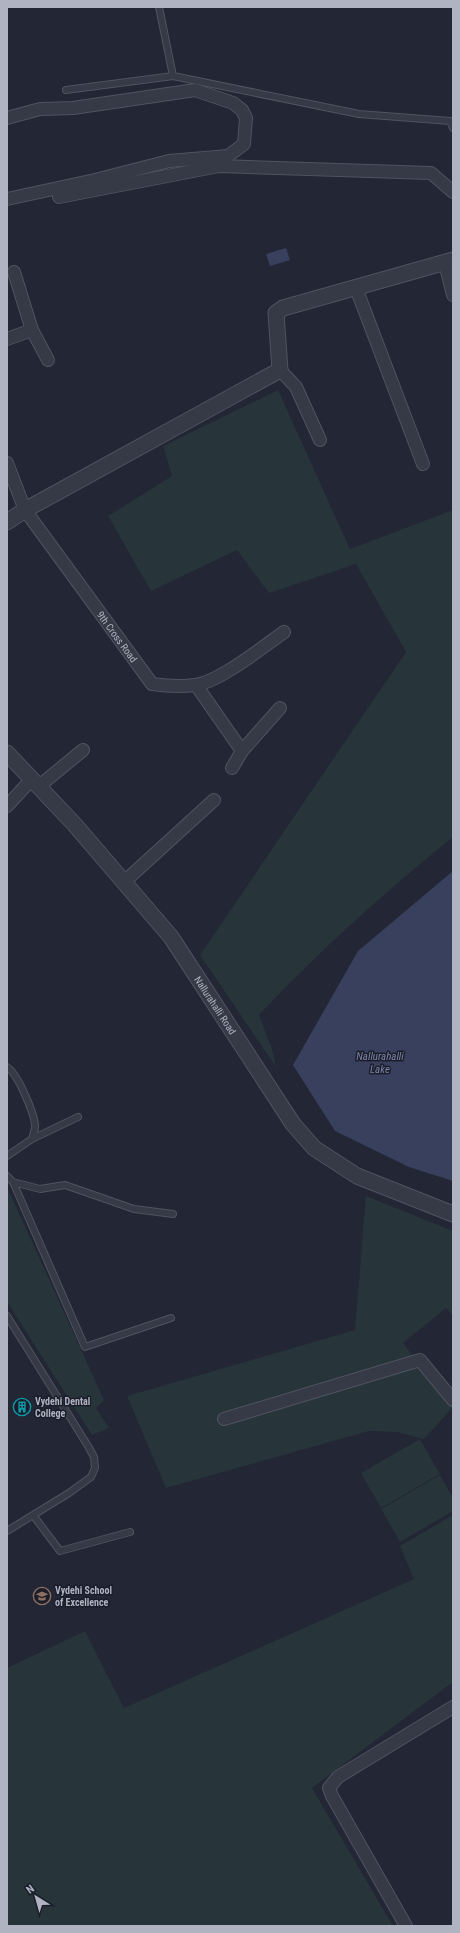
<svg xmlns="http://www.w3.org/2000/svg" width="460" height="1933" font-family="'Roboto Condensed',sans-serif">
<rect width="100%" height="100%" fill="#222635"/>
<!-- green -->
<path fill="#273439" d="M278,390L350,549L453,510V837C385,892 319,951 259,1015L273,1052L276,1067L200,955L406,652L356,564L269,593L237,550L151,591L108,516L172,476L163,446Z
M7,1187L104,1400L96,1408L109,1428L92,1435L7,1302Z
M366,1196L453,1231V1316L446,1308L403,1343L453,1407L424,1439L397,1432L369,1431L166,1488L127,1396L355,1330Z
M420,1439L440,1474L381,1508L361,1473Z
M440,1475L453,1498V1511L400,1542L381,1509Z
M453,1515V1682L312,1788L393,1926H7V1668L85,1631L124,1708L414,1579L400,1546Z"/>
<!-- water -->
<path fill="#39405d" d="M286,248L290,260L270,266L266,254Z
M453,871V1181L409,1167L335,1131L293,1065L358,951Z"/>
<g fill="none" stroke-linecap="round" stroke-linejoin="round">
<defs>
<path id="service" d="M159,7L173,76
M66,90L173,76L359,114L450,121L453,128
M7,1067C18,1074 33,1111 35,1124C36,1128 33,1135 32,1139L7,1156
M32,1139L78,1117
M7,1176L13,1182L85,1347L171,1318
M13,1182L40,1189L65,1185L134,1209L173,1214
M7,1316L88,1446L94,1457L95,1468L91,1477L69,1493L7,1531
M33,1515L60,1551L130,1532"/>
<g id="minor">
<path d="M7,118L40,109L73,108L195,90L233,103L242,110L246,118L244,144L228,156L169,161L95,180L7,199"/>
<path d="M59,197L219,166L431,173L453,192"/>
<path d="M445,263L453,295"/>
<path d="M356,288L423,464"/>
<path d="M32,330L48,360"/>
<path d="M7,339L32,330L14,272"/>
<path d="M280,370L296,387L320,440"/>
<path id="s1" d="M7,463L25,510L152,684C166,686 180,687 195,685C219,682 263,647 284,632"/>
<path d="M196,685L242,751L232,768"/>
<path d="M242,751L280,708"/>
<path d="M38,787L83,750"/>
<path d="M7,806L31,780"/>
<path d="M124,882L214,800"/>
<path d="M224,1419L420,1360L453,1400"/>
<path d="M406,1926L332,1796L329,1788L338,1777L453,1707"/>
</g>
<g id="tertiary">
<path d="M7,522L25,510L280,370L276,313L283,308L453,260"/>
<path id="s2" d="M7,753L75,825L171,937L293,1124L314,1148L357,1176L453,1214"/>
</g>
</defs>
<!-- service casing -->
<use href="#service" stroke="#505360" stroke-width="8"/>
<!-- minor casing -->
<use href="#minor" stroke="#505360" stroke-width="14"/>
<!-- tertiary casing -->
<use href="#tertiary" stroke="#505360" stroke-width="17"/>
<!-- service -->
<use href="#service" stroke="#363946" stroke-width="6"/>
<!-- minor -->
<use href="#minor" stroke="#363946" stroke-width="12"/>
<!-- tertiary -->
<use href="#tertiary" stroke="#363946" stroke-width="15"/>
</g>
<!-- icons -->
<defs>
<symbol id="building-ring" viewBox="-11 -11 22 22"><circle r="9.5" fill="#1b1e2a" stroke="#0f9aa8" stroke-width="1.5"/><path d="M-4-6H4V6H1V3H-1V6H-4ZM-2.5-4.3h1.7v1.8h-1.7ZM.8-4.3h1.7v1.8H.8ZM-2.5-1h1.7V.8h-1.7ZM.8-1h1.7V.8H.8Z" fill="#0f9aa8"/></symbol>
<symbol id="school-ring" viewBox="-11 -11 22 22"><circle r="9.5" fill="#1b1e2a" stroke="#8d6e63" stroke-width="1.5"/><path d="M0-5L7-2L0 1L-7-2ZM-4 1L0 2.5L4 1V4Q0 6-4 4Z" fill="#8d6e63"/></symbol>
</defs>
<g fill-rule="evenodd">
<use href="#building-ring" x="12" y="1397" width="20" height="20"/>
<use href="#school-ring" x="32" y="1586" width="20" height="20"/>
</g>
<g text-anchor="middle" dominant-baseline="central" stroke-width="3" stroke-linejoin="round" paint-order="stroke">
<!-- street labels -->
<g font-size="10" fill="#b0b3c2" stroke="#1b1e2a">
<text stroke="none"><textPath href="#s1" startOffset="207">9th Cross Road</textPath></text>
<text stroke="none"><textPath href="#s2" startOffset="328">Nallurahalli Road</textPath></text>
</g>
<!-- poi labels -->
<g font-size="10" font-weight="bold" fill="#b0b3c2" stroke="#1b1e2a" text-anchor="start">
<text x="35" y="1401">Vydehi Dental<tspan x="35" dy="12">College</tspan></text>
<text x="55" y="1590">Vydehi School<tspan x="55" dy="12">of Excellence</tspan></text>
</g>
<!-- water labels -->
<g font-size="11" font-style="italic" fill="#7c84a8" stroke="#1b1e2a">
<text x="380" y="1056">Nallurahalli<tspan x="380" dy="13">Lake</tspan></text>
</g>
</g>
<!-- border -->
<rect width="460" height="1933" fill="none" stroke="#b0b3c2" stroke-width="16"/>
<!-- north arrow -->
<g transform="translate(36 1897) rotate(323)" stroke="#1b1e2a" stroke-width="3" paint-order="stroke">
<path d="M0-3L7 15L0 10L-7 15Z" fill="#b0b3c2"/>
<text y="-6" font-size="11" font-weight="bold" text-anchor="middle" fill="#b0b3c2">N</text>
</g>
</svg>
